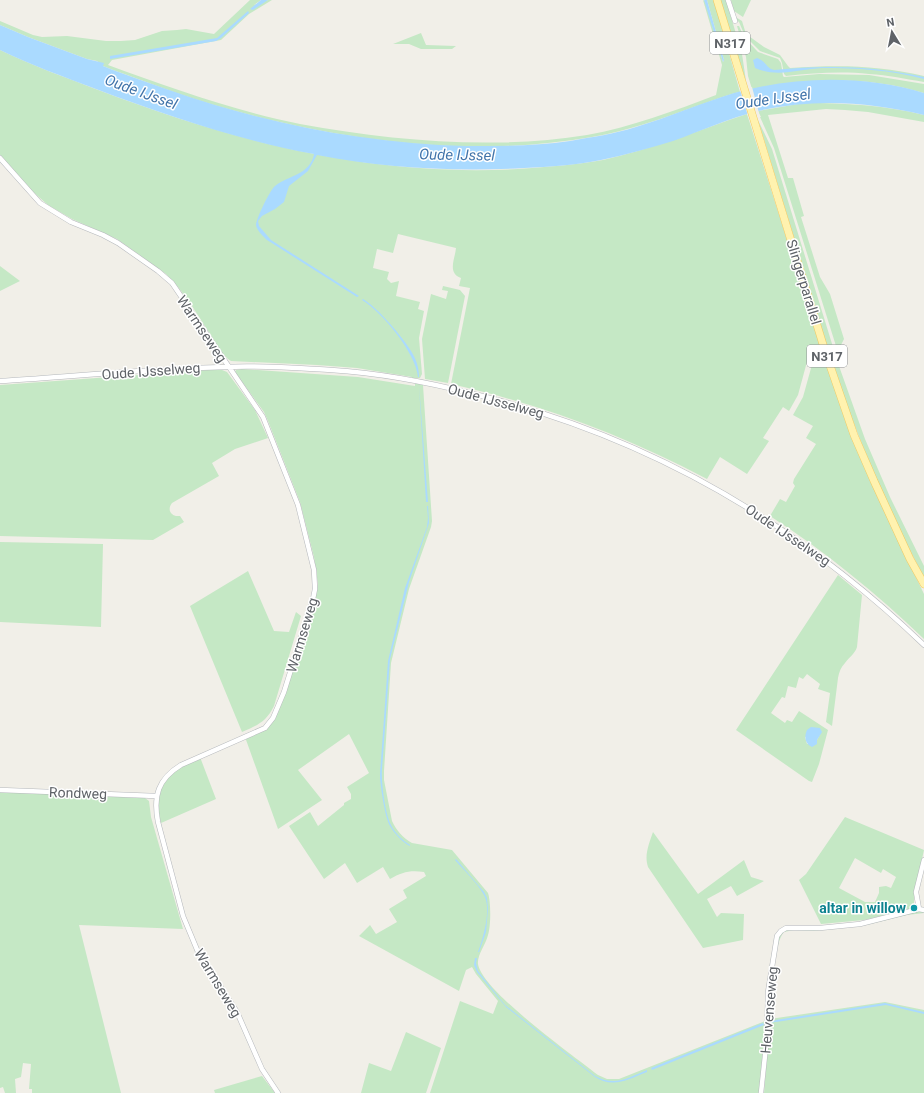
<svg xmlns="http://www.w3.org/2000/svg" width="924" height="1093" font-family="Roboto,sans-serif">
<rect width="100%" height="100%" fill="#f1efe8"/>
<!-- green -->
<path fill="#c5e8c5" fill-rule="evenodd" d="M250,0H261L254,5L268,0H272L249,14L221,40L112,60L108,65C171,88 235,111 300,124C394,141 493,150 587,135C631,127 674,111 716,95L722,65L703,0L705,1L723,62L724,60L707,0H714L740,92C725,95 710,102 694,107C661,119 627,131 592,137C467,159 337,140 217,106C182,96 147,82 113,70L103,66L97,61L87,59L28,37L0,25V21L33,35L42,37L67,36L106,41H121L135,40L162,31L177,30L186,29L214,34Z
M720,0H726L742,54L746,81Z
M731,0H751L743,17L734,11Z
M734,16L742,21L746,34L764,47L780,55L788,66L790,68C838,65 877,65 924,76V82C906,79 888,75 869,74C842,71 814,73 786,76L784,74L782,63L780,58L760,51L745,36L739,22L735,19Z
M737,26H739L744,37L758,52L778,59L781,63L783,76L784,77L819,74L869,75L924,84V93C864,75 812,79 752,89L748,76L746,57Z
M421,33L426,45L456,46L452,49H421L409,44H393Z
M0,50C33,66 67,78 101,91C236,142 372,177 518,169C546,167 575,165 603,160C652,149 699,130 747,114L822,350L814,352L808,358L798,395L789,411L783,407L763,438L769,441L747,474L720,457L707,479C623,435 543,405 451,384L470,288L459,286L461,278C447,273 455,259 456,248L398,234L393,253L377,249L373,268L389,272L387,279L391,283L399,281L396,296L420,302L418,309L424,311L419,338L422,374L420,378H412V377L357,368L317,365L231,361L228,359L223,354L190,303L178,287L166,274L117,239L72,219L48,205L32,191L0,156Z
M804,103C846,103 883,105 924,115V122L868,112L845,110L826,109L768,115L788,178H793L804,216L801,217L820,277L830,294L844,339L841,345L836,346L774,148L760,117H761L758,111Z
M758,120L772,149L833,347L828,349Z
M0,266L20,281L0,291Z
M443,286L460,290L465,296L448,383L425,379L422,339L431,294L446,299L448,291L442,290Z
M834,352L865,439L890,497L924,566V577C885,505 855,431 829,354Z
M823,355L858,450L877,496L924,594V639C877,594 826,552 770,516L780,499L786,502L795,486L793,483L794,479L816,444L806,438L813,426L793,415L803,397L813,361L817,358Z
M242,369L358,377L415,386V383L423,385L432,521L431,527L409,589L391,663L384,771V780L392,821C396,830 403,838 412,843L452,850L488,893C491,902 491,926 488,935C486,944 477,955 478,964C482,991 574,1056 598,1075L607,1079H619L765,1021V1017L760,1093H430L460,1001L493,1014L498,1001L476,974L472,967L466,970L459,991L359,936L370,925L376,934L397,922L389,909L407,898L403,890L426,876L424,872C410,870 402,872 390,879L383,867L357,883L345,863L324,879L289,826L310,812L318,826L344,805V803L351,799V794L347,787L369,773L349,734L298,770L322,800L278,829L245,737C262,730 270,726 279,709L314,604L318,584L314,557L300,502L268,421L264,412L235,372L236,370Z
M207,370H222L227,372L255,410L268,438L235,449L212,463L219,476L172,503C168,508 169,514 176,516H180L184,522L153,540L0,536V385Z
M0,542L103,544L101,627L0,622Z
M248,571L274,631L289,632L296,612L301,616L274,706C266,722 258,725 242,732L190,606Z
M838,575L862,595L857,647C855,654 849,657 845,663C841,667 839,672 838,678L832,726L826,722L830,693L818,689L820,684L807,674L803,679L799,677L796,688L788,686L785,698L782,697L771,713L785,723L787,720L792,722L799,711L828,730L819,764L812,782L809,781L736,730ZM820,734L817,740V744H807L805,737Z
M200,757L216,799L161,823C155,801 160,779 180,767C186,763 193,760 200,757Z
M0,792L145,798L149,801L151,817L183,929L79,925L121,1093H32V1089H29L31,1064L23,1063L21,1077L15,1079L16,1093H5L3,1087L0,1088Z
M845,817L924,850L914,895V908L864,920L821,924L799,880L806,874ZM855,858L881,873L883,869L896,877L891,888L886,886L879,887V893L875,902H865L839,888Z
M653,832L698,894L744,860L751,877L764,881L737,896L731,886L707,899L717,917L721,913L744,914L743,940L703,948L648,867C644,855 649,844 653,832Z
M918,911H924V913L907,915L866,925L814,931L794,930L784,932C773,944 770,1001 770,1019L885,1002L924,1010V1093H764L769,1032V998L779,937L781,934L786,930L834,928Z
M406,1032L441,1048L426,1093H361L369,1063L391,1071Z
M262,1076L275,1093H215L214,1090Z"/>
<!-- water -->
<path fill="#aadaff" d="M261,0H268L253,10L250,9Z
M704,0H707L724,60L723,62Z
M248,11L249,13L221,38L216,41L110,59V56L217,38Z
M0,25L28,37L87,59L104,63L103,66L113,70C147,82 181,95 215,105C296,129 381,144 466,146C501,146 536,146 570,141C592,137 614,134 636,127C669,117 701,103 734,93C795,76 864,75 924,93V115C870,102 813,98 758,111C729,118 701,131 673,141C650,148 625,155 601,160C576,165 550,167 524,168C455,172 385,168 317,155L308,171L289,186L284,202L275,209L262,216L258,221L259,226L271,240L359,296L357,297L267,240C263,236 257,231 256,225C256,219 270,190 275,186C289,175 310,175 314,154C239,140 167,116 96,89C64,77 31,65 0,50Z
M757,58C767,62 766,68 774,70C827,65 872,66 924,77V79C891,70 857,68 822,68C800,69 777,78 755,68L753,60Z
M363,299C377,307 402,336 411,351C416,359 419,367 419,377H418C416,353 382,312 362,300Z
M419,386L428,502H426Z
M427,506H428L429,523L427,529L409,582L390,659L382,769C381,782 385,814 391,825C394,832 403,841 410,845V846C403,843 394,833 390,826C385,817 380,785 380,774L388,661L405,588L427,527L428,518Z
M811,727L820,728L822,732L817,740V744L812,747C805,744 804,737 807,730Z
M456,859L484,892L487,898L488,909L486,932L479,952H478C483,938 491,912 485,897C481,887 463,869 455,860Z
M475,958H477L476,963L478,971L505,1005L595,1076C615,1087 628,1078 647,1070V1072C629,1079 613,1089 595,1077L506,1007L477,972L474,965Z
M885,1003L924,1012V1014L886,1005L776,1022V1020Z
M763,1023L764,1025L652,1070L651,1068Z"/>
<!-- pier -->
<path fill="#f1efe8" d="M752,87L759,113L748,116L740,90Z"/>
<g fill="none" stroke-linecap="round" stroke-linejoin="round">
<!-- stream -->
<path stroke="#aadaff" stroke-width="1.5" d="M771,1022L776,1021"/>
<defs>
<path id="street" d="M728,0L735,21
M0,158L40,203L71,222L103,235L118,243L158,271L172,283L263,417L298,505L314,570L315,589L313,599L284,692L273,718L265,728L181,765C158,779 153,796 158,822L183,916L198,952L237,1012L262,1069L278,1093
M0,381C75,376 150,369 225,367C260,365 296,368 331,370C379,373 427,382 474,394C647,436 796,522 924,645
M0,790L156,796
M919,909L916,892L924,860
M761,1093L767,1037L768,992L777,936L781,931L786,928H820L860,924L919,909L924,910"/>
<path id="primary" d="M717,0L825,351L854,435L874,481L910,559L924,584"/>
</defs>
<!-- street casing -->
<use href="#street" stroke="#b5b8bc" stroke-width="5.5"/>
<!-- primary casing -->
<use href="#primary" stroke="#f2c960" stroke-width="8"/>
<!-- street -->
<use href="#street" stroke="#fff" stroke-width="4.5"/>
<!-- primary -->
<use href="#primary" stroke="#fff2af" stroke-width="7"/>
</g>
<!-- markers -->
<circle fill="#0f9aa8" stroke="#fff" stroke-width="1.5" cx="914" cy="908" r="4"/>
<g text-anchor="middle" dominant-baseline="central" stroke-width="3" stroke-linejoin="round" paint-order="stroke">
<!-- shield labels -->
<g fill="#fff" stroke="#8f9295" stroke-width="1">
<rect x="710" y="32" width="40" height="22" rx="3"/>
<rect x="807" y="345" width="40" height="22" rx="3"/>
</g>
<g font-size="13" font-weight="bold" fill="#5f6368">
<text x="730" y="43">N317</text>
<text x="827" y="356">N317</text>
</g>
<!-- street labels -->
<g font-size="14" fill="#5f6368" stroke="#fff">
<text transform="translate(804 282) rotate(73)">Slingerparallel</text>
<text transform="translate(202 329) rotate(56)">Warmseweg</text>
<text transform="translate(151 371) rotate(-4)">Oude IJsselweg</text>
<text transform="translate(496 401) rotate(15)">Oude IJsselweg</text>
<text transform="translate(788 535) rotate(34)">Oude IJsselweg</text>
<text transform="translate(302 635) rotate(-73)">Warmseweg</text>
<text transform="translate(78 793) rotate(2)">Rondweg</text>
<text transform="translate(218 983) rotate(59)">Warmseweg</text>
<text transform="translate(769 1010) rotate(-85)">Heuvenseweg</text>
</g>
<!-- culture labels -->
<g font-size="14" font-weight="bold" fill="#0d838f" stroke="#fff" text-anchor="end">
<text x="906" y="908">altar in willow</text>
</g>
<!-- water labels -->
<g font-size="15" font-style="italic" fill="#4174aa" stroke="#fff">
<text transform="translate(141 92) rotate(20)">Oude IJssel</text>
<text transform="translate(773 99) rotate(-8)">Oude IJssel</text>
<text transform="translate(457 155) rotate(1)">Oude IJssel</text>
</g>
</g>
<!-- north arrow -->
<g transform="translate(892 32) rotate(350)" stroke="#ffffff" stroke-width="3" paint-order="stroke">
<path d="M0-3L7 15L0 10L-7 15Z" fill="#5f6368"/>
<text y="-6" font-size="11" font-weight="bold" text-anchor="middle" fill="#5f6368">N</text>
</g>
</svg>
